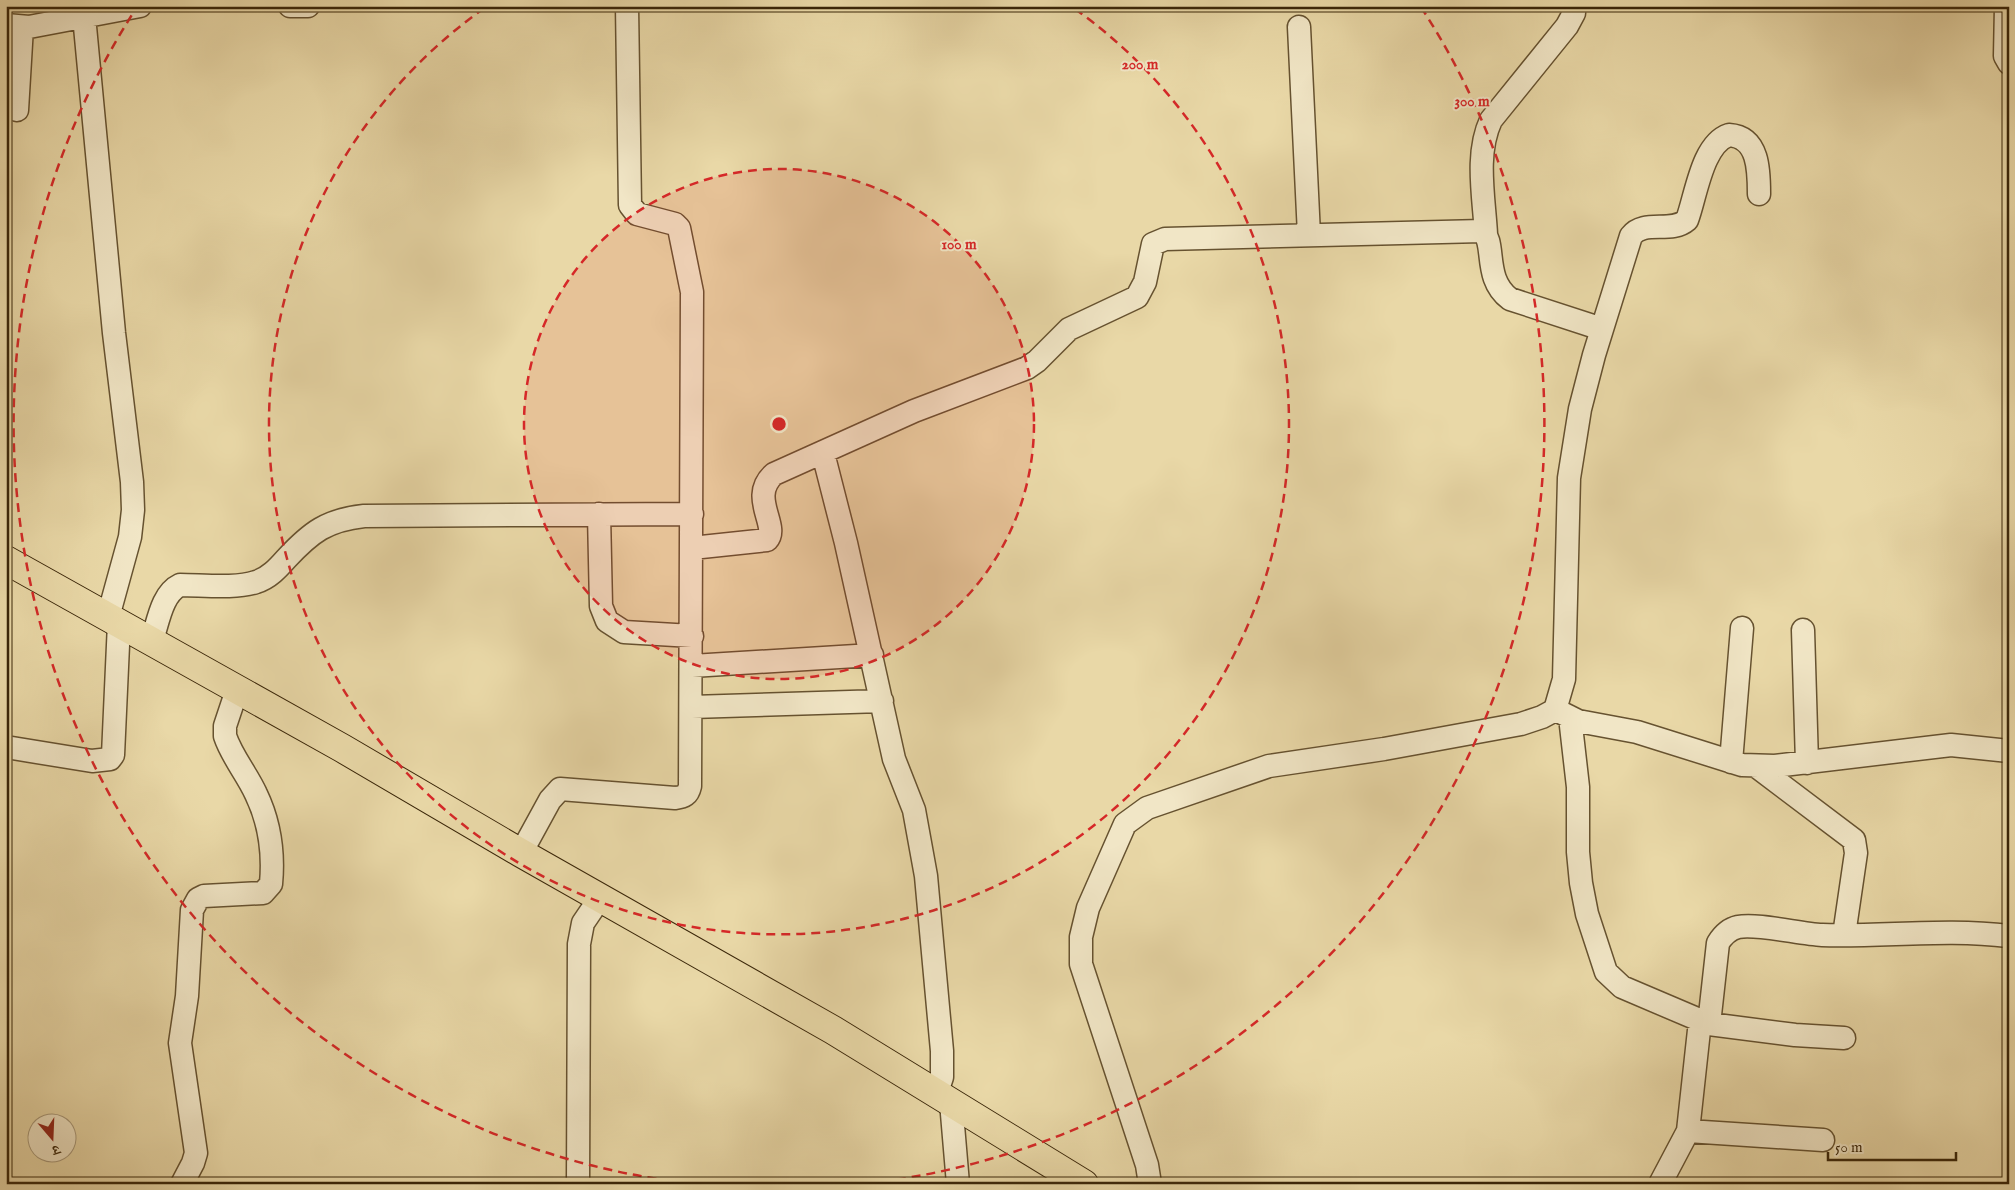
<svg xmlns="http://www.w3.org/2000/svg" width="2015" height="1190" font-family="'IM FELL English','Noto Serif Devanagari',serif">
<rect width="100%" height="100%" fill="#e9d8a7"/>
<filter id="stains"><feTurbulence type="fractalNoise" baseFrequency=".004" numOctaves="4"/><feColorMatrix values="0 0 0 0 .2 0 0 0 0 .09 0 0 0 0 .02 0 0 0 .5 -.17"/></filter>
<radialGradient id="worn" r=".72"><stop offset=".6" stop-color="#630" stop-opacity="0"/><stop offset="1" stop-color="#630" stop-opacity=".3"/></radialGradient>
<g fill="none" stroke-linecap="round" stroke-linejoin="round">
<defs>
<path id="minor" d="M290,6H308
M2006,6L2005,56L2009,63
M84,16L114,333L132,482L133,510L130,537L108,617
M6,25L29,27L140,6
M1299,27L1309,235
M17,110L22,27
M1486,234C1484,197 1475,154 1491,120L1567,26L1574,13V6
M823,453L846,543L894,759L914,810L926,876L942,1051V1077L937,1092
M599,514L601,606L607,621L624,632L692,636
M692,548L767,540C780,526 748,497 774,474L914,411L1027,368L1037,361L1069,329L1137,297L1145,282L1153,244L1165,239L1482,231C1497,242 1482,278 1510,299L1602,329
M1803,630L1807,763
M151,643C158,624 161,594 180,585C202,585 236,589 256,582C269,578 278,568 286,559C311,532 327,520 364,516L692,514
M692,666L872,655
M692,707L882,701
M1560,712L1578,721L1637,732L1742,765L1775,766L1951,745L2009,751
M1570,717L1578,787V852L1581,883L1587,914L1606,972L1622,987L1709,1024L1795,1035L1844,1038
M6,747L92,761L110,759L113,755L119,623
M1731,762L1742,628
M1756,766L1854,840L1856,853L1844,935
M521,853L550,800L560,789L675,798C684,797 688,795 690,786L692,292L679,228L675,224L637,214L630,205L627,6
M1709,1024L1718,943C1723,935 1729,929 1738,927C1757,923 1800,934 1822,935C1884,937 1947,928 2009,936
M951,1102L958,1184
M1688,1131L1823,1140
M182,1184L193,1163L196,1153L180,1043L187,996L192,910L198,899L204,896L263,893L271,884C274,852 270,823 256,794C247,774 232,757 225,736V726L237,690
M578,1184L579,944L583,923L600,898
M1150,1184L1147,1165L1081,964V937L1088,908L1125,824L1147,808L1269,766L1384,749L1521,724L1542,717L1555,710L1564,679L1569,478L1580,409L1594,355L1631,236C1644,219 1671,234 1687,220C1696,196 1702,144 1729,135C1759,137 1759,171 1759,194
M1660,1184L1688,1131L1700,1021"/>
<path id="major" d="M6,560L342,748L521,853L833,1030L1084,1184"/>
</defs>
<!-- minor casing -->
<use href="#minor" stroke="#665230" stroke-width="25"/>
<!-- major casing -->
<use href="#major" stroke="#3a2609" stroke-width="30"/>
<!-- minor -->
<use href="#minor" stroke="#f1e6c6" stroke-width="22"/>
<!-- major -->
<use href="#major" stroke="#e9d8a7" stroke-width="28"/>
</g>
<!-- distance rings -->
<circle cx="779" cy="424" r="255" fill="#d62828" fill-opacity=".12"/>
<g fill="none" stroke="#d62828" stroke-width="2.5" stroke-dasharray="9 6">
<circle cx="779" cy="424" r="255"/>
<path d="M1075 9A510 510 0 1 1 483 9"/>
<path d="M686 1183A765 765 0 0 1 137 7M1421 7A765 765 0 0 1 872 1183"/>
</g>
<circle cx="779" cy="424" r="8" fill="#d62828" stroke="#f1e6c6" stroke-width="2.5"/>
<g font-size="15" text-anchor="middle" font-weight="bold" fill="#d62828" stroke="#f1e6c6" stroke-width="4" stroke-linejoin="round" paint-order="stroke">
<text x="1140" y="69">200 m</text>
<text x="1472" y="106">300 m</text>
<text x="959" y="249">100 m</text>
</g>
<!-- margin -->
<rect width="2015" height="1190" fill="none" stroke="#e9d8a7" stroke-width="25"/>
<rect x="8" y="8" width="2000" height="1175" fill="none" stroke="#3a2609" stroke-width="2.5"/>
<rect x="12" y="12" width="1990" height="1165" fill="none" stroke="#3a2609"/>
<!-- north arrow -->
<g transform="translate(52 1138) rotate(161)"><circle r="24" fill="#f1e6c6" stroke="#a8997a"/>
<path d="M0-4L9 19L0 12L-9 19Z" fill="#8f2418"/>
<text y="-8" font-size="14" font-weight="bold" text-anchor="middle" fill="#3a2609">उ</text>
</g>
<!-- scale -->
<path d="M1828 1152v8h128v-8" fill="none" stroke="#3a2609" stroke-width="2.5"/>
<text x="1835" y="1152" font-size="15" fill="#3a2609" stroke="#f1e6c6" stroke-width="4" paint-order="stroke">50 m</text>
<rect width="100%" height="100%" filter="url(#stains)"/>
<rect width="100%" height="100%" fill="url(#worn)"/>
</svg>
